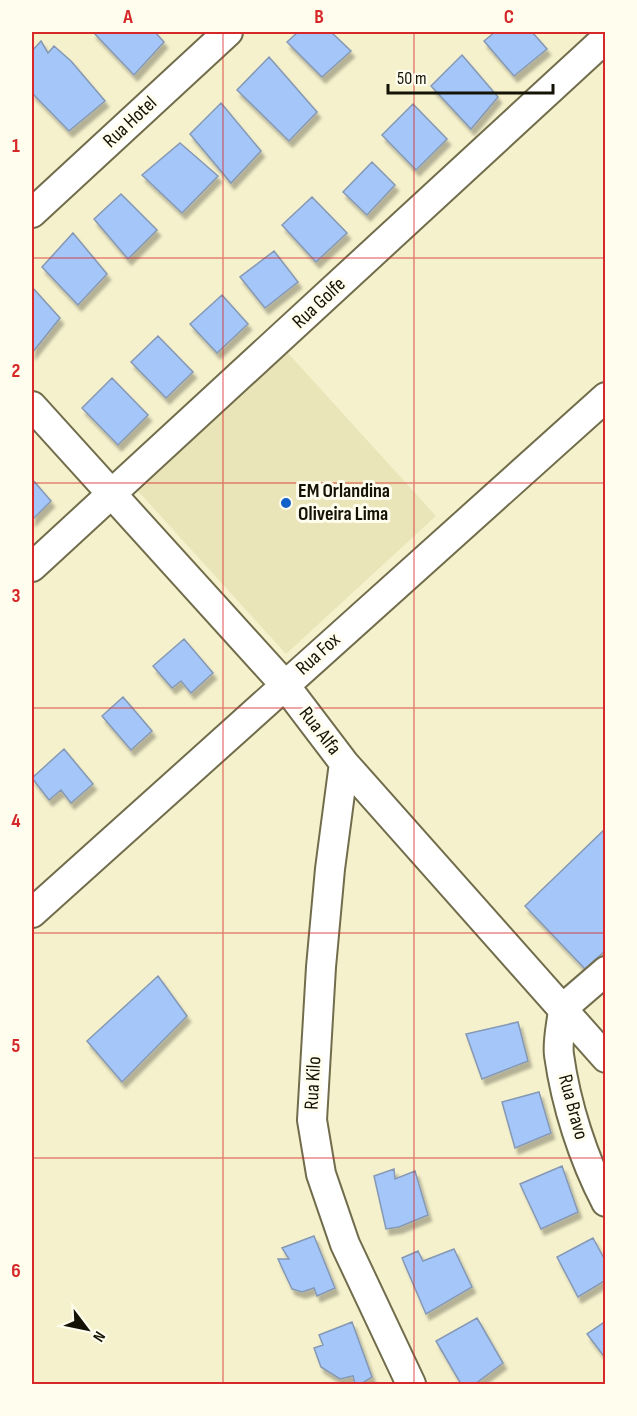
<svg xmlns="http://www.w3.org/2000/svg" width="637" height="1416" font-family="'Sofia Sans Condensed',sans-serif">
<defs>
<filter id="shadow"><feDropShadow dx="3.5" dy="6" stdDeviation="1.5" flood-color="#0004"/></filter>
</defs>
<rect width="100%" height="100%" fill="#f5f1cc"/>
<!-- built -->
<path fill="#eae5b9" d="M287,352L436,516L286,654L137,490Z"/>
<!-- building -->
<path fill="#a4c6f8" stroke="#8598b4" stroke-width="1.5" filter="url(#shadow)" d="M93,32H155L164,42L134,75Z
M298,32H331L351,51L322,77L287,42Z
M495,32H532L547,49L514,76L484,41Z
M41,41L48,53L54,46L71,61L105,101L69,131L32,93V51Z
M462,55L498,97L471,129L431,86Z
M269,57L317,112L289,141L237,90Z
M221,103L261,151L231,183L190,134Z
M413,104L447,139L416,170L382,135Z
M180,143L218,176L182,213L142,175Z
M372,162L395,185L367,215L343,192Z
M121,194L157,230L128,259L94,219Z
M312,197L347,233L316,262L282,225Z
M73,233L107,274L78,305L42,267Z
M274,251L298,282L265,308L240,277Z
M32,287L60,318L32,353Z
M222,295L248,324L217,353L190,324Z
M158,336L193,372L166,398L131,362Z
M112,378L148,415L118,445L82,408Z
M32,479L51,501L32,520Z
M184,639L213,673L191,693L181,681L172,688L153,666Z
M123,697L152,731L131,750L102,716Z
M64,749L93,784L71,803L61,790L49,800L32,778Z
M606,828V950L585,969L525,906Z
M158,976L187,1016L122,1082L87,1041Z
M518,1022L528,1061L482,1079L466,1034Z
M539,1092L551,1133L515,1148L502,1102Z
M562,1166L578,1212L541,1229L520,1184Z
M394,1169L395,1179L415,1171L428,1215L399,1227L386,1229L374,1176Z
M314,1236L335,1288L317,1296L314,1288L302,1292L292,1289L278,1259H289L282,1248Z
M593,1238L606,1262V1280L578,1297L557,1257Z
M454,1249L472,1287L426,1314L402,1258L418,1251L423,1261Z
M477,1318L503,1363L475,1384H461L436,1341Z
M606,1321V1359L587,1334Z
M352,1322L372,1377L361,1384H355L353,1376L340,1379L321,1367L314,1348L323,1345L319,1335Z"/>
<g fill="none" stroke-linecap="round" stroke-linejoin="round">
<defs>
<path id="minor" d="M32,213L228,32
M32,406L284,684L344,763L606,1058
M32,567L606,38
M344,763L330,869L321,967L312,1120L321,1174L345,1244L411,1384
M32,913L606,397
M606,971L563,1008C562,1023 557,1041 559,1055C566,1105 583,1158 606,1202"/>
</defs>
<!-- minor casing -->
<use href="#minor" stroke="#716d4c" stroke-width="32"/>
<!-- minor -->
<use href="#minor" stroke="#fff" stroke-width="28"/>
</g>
<!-- grid -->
<path fill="none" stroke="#d62828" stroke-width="1.5" stroke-opacity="0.55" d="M223,32V1384M414,32V1384M32,258H606M32,483H606M32,708H606M32,933H606M32,1158H606"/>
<!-- markers -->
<circle fill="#1261cb" stroke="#fefdee" stroke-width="2" cx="286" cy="503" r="6"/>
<g text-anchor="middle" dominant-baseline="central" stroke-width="6" stroke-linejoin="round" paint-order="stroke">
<!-- street labels -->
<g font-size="20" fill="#141306" stroke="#fefdee">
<text transform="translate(130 122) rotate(-43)">Rua Hotel</text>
<text transform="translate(319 303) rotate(-43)">Rua Golfe</text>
<text transform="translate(318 654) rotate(-42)">Rua Fox</text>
<text transform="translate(320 731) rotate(52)">Rua Alfa</text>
<text transform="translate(313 1083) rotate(-87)">Rua Kilo</text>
<text transform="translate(573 1107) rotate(75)">Rua Bravo</text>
</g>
<!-- poi labels -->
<g font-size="20" font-weight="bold" fill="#141306" stroke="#fefdee" text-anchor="start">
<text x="298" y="491">EM Orlandina<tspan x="298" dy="23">Oliveira Lima</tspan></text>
</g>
</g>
<!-- border -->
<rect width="637" height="1416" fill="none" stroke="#fefdee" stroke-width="66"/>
<!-- north arrow -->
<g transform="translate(87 1329) rotate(122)" stroke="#fefdee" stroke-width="4.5" paint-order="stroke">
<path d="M0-4.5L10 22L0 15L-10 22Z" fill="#141306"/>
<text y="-9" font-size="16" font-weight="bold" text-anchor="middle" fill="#141306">N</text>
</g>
<!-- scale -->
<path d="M388 84v9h165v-9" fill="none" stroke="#141306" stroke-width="3"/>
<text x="397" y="84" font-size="18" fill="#141306" stroke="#fefdee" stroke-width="4.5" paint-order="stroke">50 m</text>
<rect x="33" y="33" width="571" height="1350" fill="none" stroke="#d62828" stroke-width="2"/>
<g font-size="20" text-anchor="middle" font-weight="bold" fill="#d62828">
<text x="128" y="23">A</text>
<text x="319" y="23">B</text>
<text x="509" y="23">C</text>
<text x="16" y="152">1</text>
<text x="16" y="377">2</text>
<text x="16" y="602">3</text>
<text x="16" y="827">4</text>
<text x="16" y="1052">5</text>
<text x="16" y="1277">6</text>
</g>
</svg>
